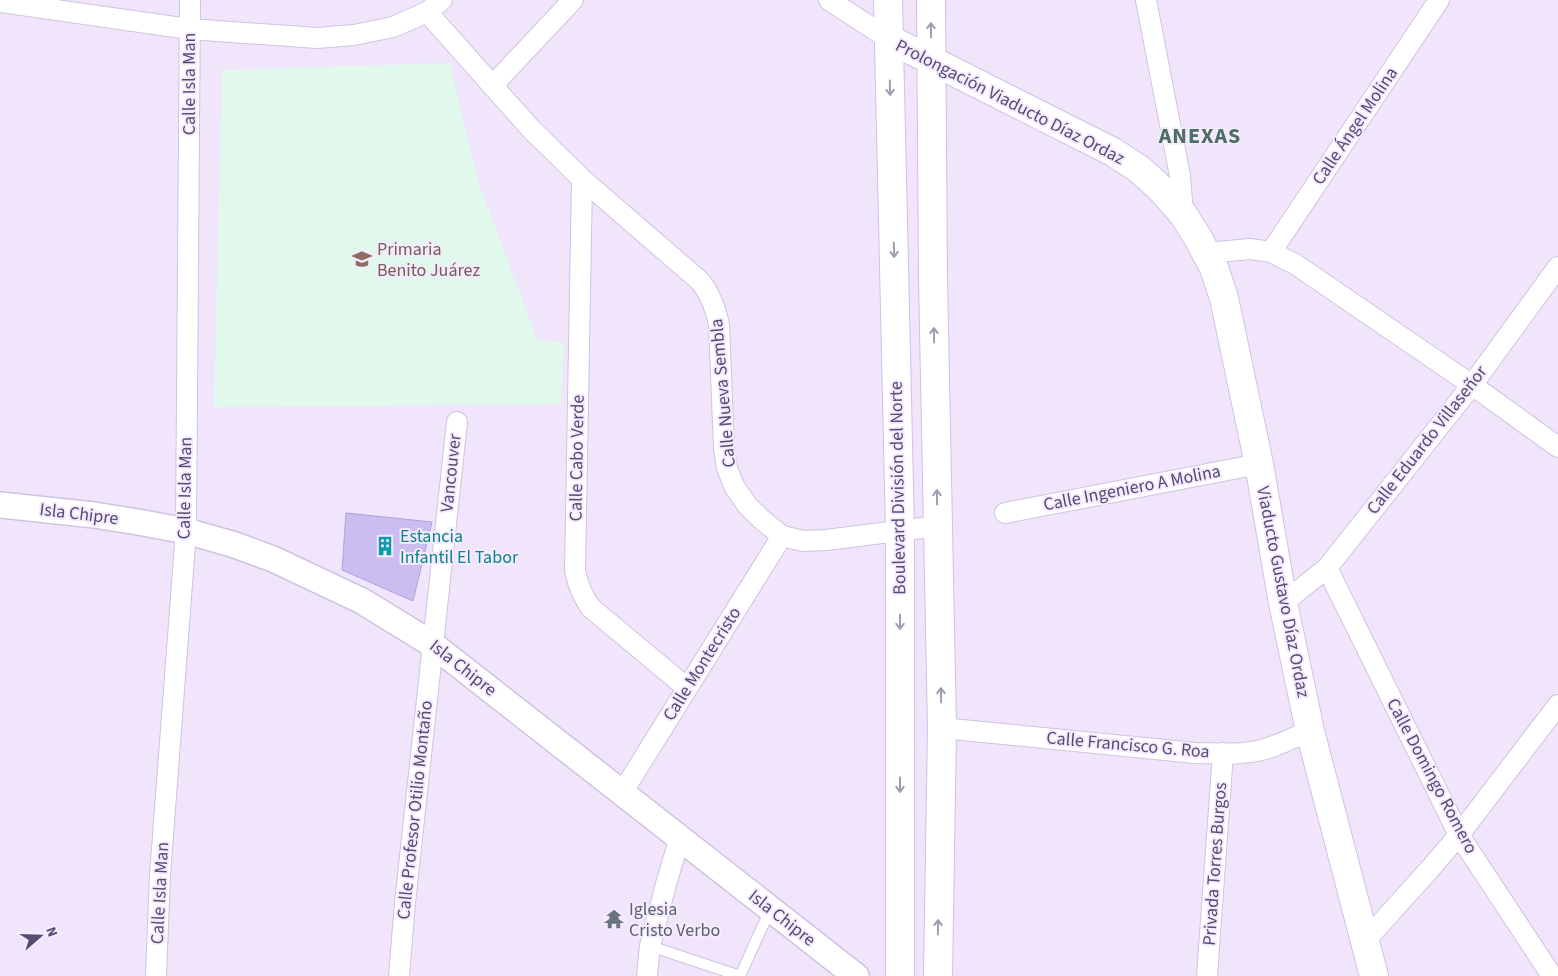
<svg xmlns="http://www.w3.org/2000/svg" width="1558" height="976" font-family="'Source Sans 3',sans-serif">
<rect width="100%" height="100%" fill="#f0e5fb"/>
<!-- education -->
<path fill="#e1f8ed" d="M450,63L477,179L537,339L564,343L561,404L214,407L222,70Z"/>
<!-- building -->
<path fill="#ccbdf0" stroke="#b19fe2" d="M346,513L432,522L413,601L342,570Z"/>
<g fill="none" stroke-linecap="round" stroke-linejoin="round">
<defs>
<path id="service" d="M650,946L740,976
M740,976L770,910"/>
<path id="minor" d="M829,0L889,39
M1146,0L1180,176L1183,214
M0,2L189,29L317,38L354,35L393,27L427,12L442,0
M427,12L531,129L582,179L701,282C711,296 716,308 719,325L724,448L727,468L734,486L747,505L761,519L782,536L803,541L826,540L938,526
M492,86L573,0
M582,179L575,571C578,585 582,596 591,608L687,688
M1271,252L1439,0
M1206,253L1250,249L1271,252L1295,264L1472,385L1558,447
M1005,513L1259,464
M1327,568L1459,835L1552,976
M1283,603L1327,568L1472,385L1558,267
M942,728L1195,753C1213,753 1233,755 1251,752C1271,750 1291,738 1310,731
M622,793L782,536
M1364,942L1429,870L1459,835L1558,705
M156,976L160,875L186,531L190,0
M399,976L405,903L457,422
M647,976L650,946L666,884L680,837
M1207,976L1223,753"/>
<path id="tertiary" d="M0,505L94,515L138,522L186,531L232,544L273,559L362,601L432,644L856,976"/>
<path id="secondary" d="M888,0L900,531V976
M931,0L933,278L942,728L938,976
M889,39L1113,152L1139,169L1159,187L1183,214L1198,238L1214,268L1224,298L1259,464L1283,603L1310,731L1374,976"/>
</defs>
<!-- service casing -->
<use href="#service" stroke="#cec4e1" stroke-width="12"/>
<!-- minor casing -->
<use href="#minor" stroke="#cec4e1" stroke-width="22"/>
<!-- tertiary casing -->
<use href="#tertiary" stroke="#cec4e1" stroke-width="28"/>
<!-- secondary casing -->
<use href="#secondary" stroke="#cfc1e6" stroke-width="30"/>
<!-- service -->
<use href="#service" stroke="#fff" stroke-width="10"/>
<!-- minor -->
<use href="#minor" stroke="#fff" stroke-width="20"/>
<!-- tertiary -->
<use href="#tertiary" stroke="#fff" stroke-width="25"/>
<!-- secondary -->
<use href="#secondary" stroke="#fff" stroke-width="28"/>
</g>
<!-- one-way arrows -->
<defs><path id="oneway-shaft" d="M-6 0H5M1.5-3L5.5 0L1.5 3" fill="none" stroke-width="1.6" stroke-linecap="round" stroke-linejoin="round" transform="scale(1.25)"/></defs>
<g stroke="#a29cb2">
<use href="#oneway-shaft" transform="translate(931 30) rotate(-91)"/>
<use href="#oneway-shaft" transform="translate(890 88) rotate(89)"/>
<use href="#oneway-shaft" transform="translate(894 250) rotate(89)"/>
<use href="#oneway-shaft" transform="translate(934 335) rotate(-91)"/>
<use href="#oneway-shaft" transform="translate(937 497) rotate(-91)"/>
<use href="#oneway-shaft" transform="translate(900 622) rotate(90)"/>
<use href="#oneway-shaft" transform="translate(941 695) rotate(-91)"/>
<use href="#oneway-shaft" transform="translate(900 785) rotate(90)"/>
<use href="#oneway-shaft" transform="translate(938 927) rotate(-89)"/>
</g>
<!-- icons -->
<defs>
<symbol id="school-bare" viewBox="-9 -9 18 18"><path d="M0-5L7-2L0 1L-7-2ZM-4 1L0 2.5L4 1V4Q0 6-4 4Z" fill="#8d6e63" stroke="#f5ebfe" stroke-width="2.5" paint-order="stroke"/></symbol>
<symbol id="building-bare" viewBox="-9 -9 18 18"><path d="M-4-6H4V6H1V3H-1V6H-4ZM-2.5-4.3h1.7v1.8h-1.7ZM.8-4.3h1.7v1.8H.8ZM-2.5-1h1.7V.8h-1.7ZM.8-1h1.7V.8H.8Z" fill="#0f9aa8" stroke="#f5ebfe" stroke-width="2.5" paint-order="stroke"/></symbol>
<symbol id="temple-bare" viewBox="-9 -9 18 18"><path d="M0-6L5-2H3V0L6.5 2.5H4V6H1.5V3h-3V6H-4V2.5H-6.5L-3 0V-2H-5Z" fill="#6b7280" stroke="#f5ebfe" stroke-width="2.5" paint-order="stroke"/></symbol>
</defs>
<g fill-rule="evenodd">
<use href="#school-bare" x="348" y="245" width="28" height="28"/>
<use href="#building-bare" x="371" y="532" width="28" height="28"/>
<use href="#temple-bare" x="600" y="905" width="28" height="28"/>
</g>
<g text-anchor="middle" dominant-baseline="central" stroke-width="4" stroke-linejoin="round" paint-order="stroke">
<!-- street labels -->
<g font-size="18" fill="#554b73" stroke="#f5ebfe">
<text transform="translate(189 84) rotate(-90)">Calle Isla Man</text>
<text transform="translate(1010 102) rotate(27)">Prolongación Viaducto Díaz Ordaz</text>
<text transform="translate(1355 126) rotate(-56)">Calle Ángel Molina</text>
<text transform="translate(723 393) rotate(-95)">Calle Nueva Sembla</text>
<text transform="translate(1427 440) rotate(-52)">Calle Eduardo Villaseñor</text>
<text transform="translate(577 458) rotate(-89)">Calle Cabo Verde</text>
<text transform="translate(451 473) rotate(-84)">Vancouver</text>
<text transform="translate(185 488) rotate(-89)">Calle Isla Man</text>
<text transform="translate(898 488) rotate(-91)">Boulevard División del Norte</text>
<text transform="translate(1132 488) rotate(-11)">Calle Ingeniero A Molina</text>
<text transform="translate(79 514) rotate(7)">Isla Chipre</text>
<text transform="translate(1283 592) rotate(79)">Viaducto Gustavo Díaz Ordaz</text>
<text transform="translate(702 664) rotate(-58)">Calle Montecristo</text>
<text transform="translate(463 668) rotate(38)">Isla Chipre</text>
<text transform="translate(1128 745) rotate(5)">Calle Francisco G. Roa</text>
<text transform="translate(1432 776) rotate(62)">Calle Domingo Romero</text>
<text transform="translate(415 810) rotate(-84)">Calle Profesor Otilio Montaño</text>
<text transform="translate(1215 864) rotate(-86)">Privada Torres Burgos</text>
<text transform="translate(160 893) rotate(-87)">Calle Isla Man</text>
<text transform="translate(782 918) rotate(38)">Isla Chipre</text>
</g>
<!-- education labels -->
<g font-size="18" fill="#785e54" stroke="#f5ebfe" text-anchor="start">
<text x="377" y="249">Primaria<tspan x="377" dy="21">Benito Juárez</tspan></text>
</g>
<!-- culture labels -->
<g font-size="18" fill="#0d838f" stroke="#f5ebfe" text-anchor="start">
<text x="400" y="536">Estancia<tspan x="400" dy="21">Infantil El Tabor</tspan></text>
</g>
<!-- worship labels -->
<g font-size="18" fill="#5b616d" stroke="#f5ebfe" text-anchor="start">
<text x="629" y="909">Iglesia<tspan x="629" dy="21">Cristo Verbo</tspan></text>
</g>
<!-- district labels -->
<g font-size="22" font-weight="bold" letter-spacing="1" fill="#4d6e60" stroke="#f5ebfe">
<text x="1200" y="136">ANEXAS</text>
</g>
</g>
<!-- north arrow -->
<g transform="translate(40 936) rotate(70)" stroke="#f5ebfe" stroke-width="4" paint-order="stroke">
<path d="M0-4L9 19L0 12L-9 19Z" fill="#554b73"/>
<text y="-8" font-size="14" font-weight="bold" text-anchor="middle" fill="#554b73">N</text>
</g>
</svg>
